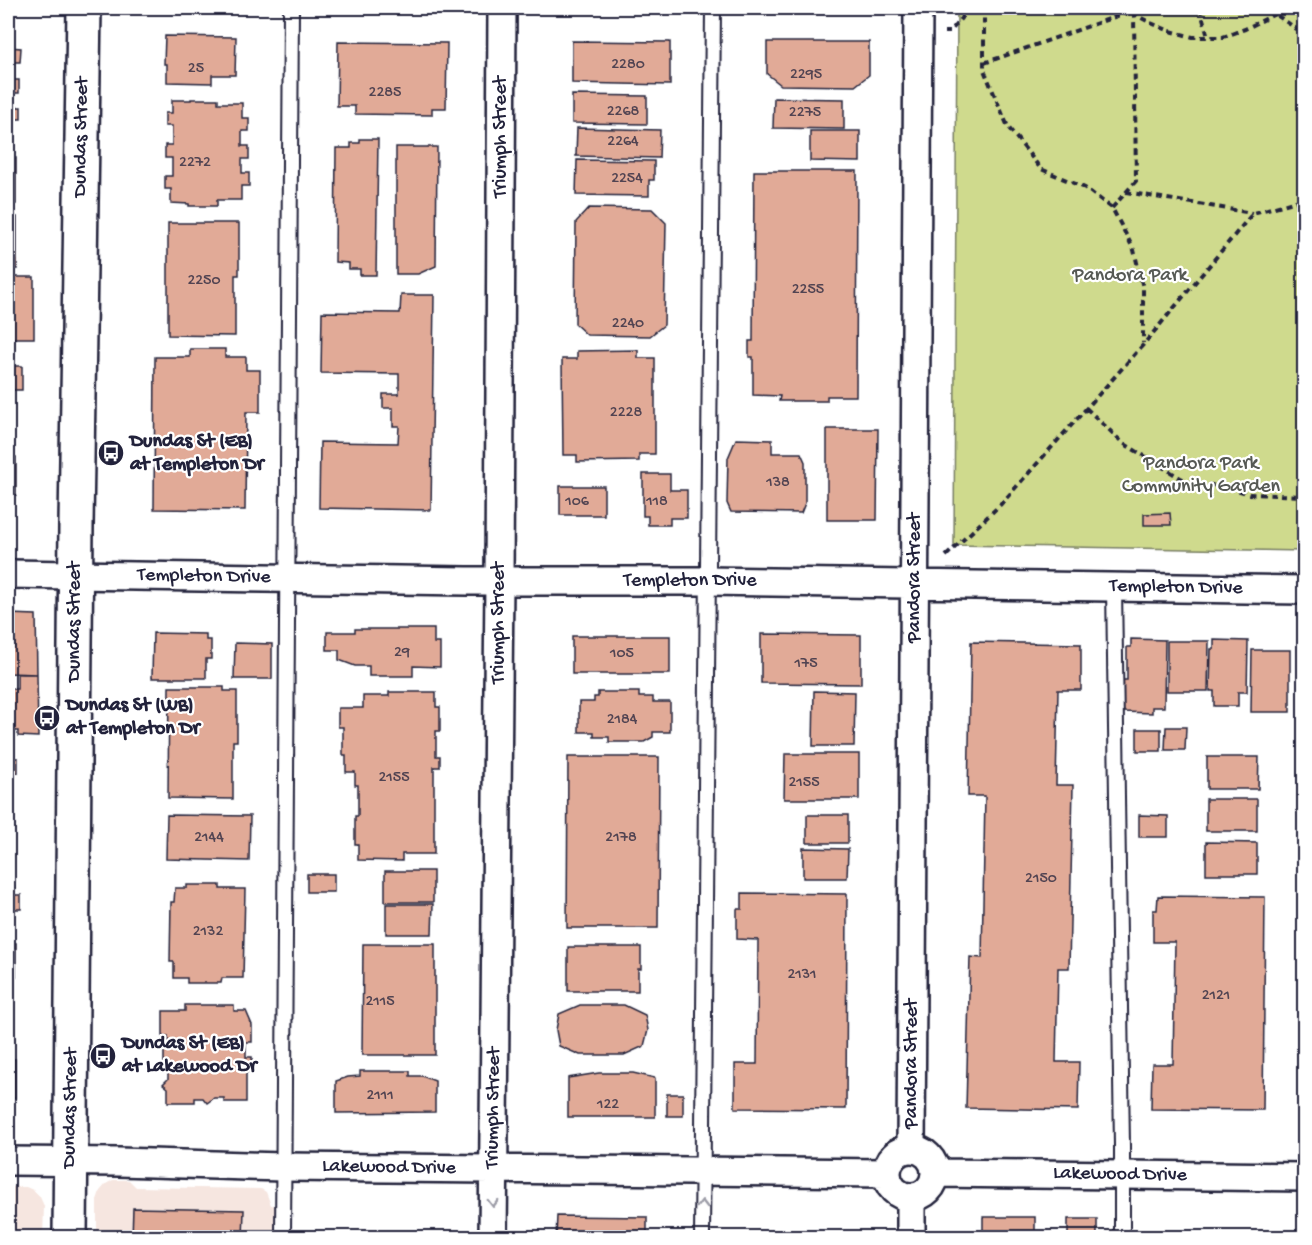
<svg xmlns="http://www.w3.org/2000/svg" width="1312" height="1245" font-family="'Gochi Hand',sans-serif">
<rect width="100%" height="100%" fill="#fff"/>
<filter id="ink" filterUnits="userSpaceOnUse"><feTurbulence type="fractalNoise" baseFrequency=".0167" numOctaves="2"/><feDisplacementMap in="SourceGraphic" scale="12" xChannelSelector="R" yChannelSelector="G"/><feConvolveMatrix kernelMatrix="1 2 1 2 8 2 1 2 1" color-interpolation-filters="sRGB"/></filter>
<g filter="url(#ink)">
<!-- built -->
<path fill="#f6e6e0" d="M113,1180H129L136,1187L261,1189L266,1192L271,1205L283,1206V1237L97,1238V1200L100,1191L106,1184Z
M8,1187H26L33,1190L40,1197L44,1206L43,1237H8Z"/>
<!-- green -->
<path fill="#cfda8d" stroke="#787e64" stroke-width="1.5" d="M957,8H1304V551L954,545Z"/>
<!-- building -->
<path fill="#e1aa97" stroke="#22223b" stroke-width="1.5" d="M165,36L236,37L235,75H212V83L167,82V64H164Z
M572,41L670,42V85L572,83Z
M338,42L447,43L446,108H432V115L355,114V106H337Z
M767,42H869V75L855,86L781,85L767,74Z
M8,47L21,48L20,62H14V80H19V93H13V107H21V119H13V129L8,131Z
M572,95L647,96V124L572,123Z
M774,98L844,99V129L773,128Z
M191,99H218V103H242V118H249V131H242V146H249V159H242V173H249V186H241V200H217V206H189V204L171,203V189H165V176H172V158H165V145H172V126H165V113H172V100H191Z
M577,128L660,130L659,158L576,156Z
M810,131H860V162L810,161Z
M360,139H378L376,275H360V269H349V263L335,262L336,148H351V143H360Z
M396,147H437L436,266L418,274H396Z
M8,158H16V204H8Z
M577,160L654,161V180H649V196L576,195Z
M754,171H857L856,396H827V401H779L780,396L753,395V357H749V341H753Z
M589,208L652,209L666,223L664,325L650,336L587,335L575,324L576,222Z
M8,217H17V269H8Z
M168,223H239V275H235V336L168,335Z
M8,277H34V338H8Z
M401,295H434L431,510L319,508L320,442L398,443L399,426H393V408H383V394H399V374L321,373L322,312L400,313Z
M190,349H225V357H246V370H260V412H246L245,510L154,509L155,357H190Z
M638,350V358H655V454H639V461L577,462V455H563L562,359H577V351Z
M8,366H22V390H8Z
M8,398H11V435H8Z
M827,429H878L877,520H827Z
M736,439L772,440V453H801L805,462V503L801,513L731,512L727,503L728,458Z
M8,457H16V495H8Z
M643,474H670V490H687V518H670V525H648V516H643Z
M560,486H604V515H560Z
M1170,513L1171,525H1144V514Z
M8,614L36,615L37,674L8,673Z
M355,629H434V643H440V667L413,666V676H369V666H355L339,660V650H327V632H355Z
M153,633L206,634V640H211V659H206V678H152Z
M761,634L861,635V684L761,683Z
M572,636H670V674H572Z
M1131,639L1165,640L1164,707H1152V713L1123,712V680H1127V647H1131Z
M1214,640L1248,641L1247,692H1238V706H1214V691H1210L1211,649H1214Z
M1167,641H1209L1208,691H1167Z
M971,642L1081,644V690H1058L1056,785H1073L1069,968H1058L1056,1062H1079L1078,1110L966,1108L970,957L982,958L985,796H968Z
M235,643L272,644V679H234Z
M1252,650H1290V712H1251Z
M17,674H37L38,737L18,736V731H8V677H10V689H17Z
M169,687H224V691H237V741H233V799L168,798Z
M814,691L855,692L854,746H813Z
M389,692H436V707H440V731H436V756H440V767H434V854H402V861L358,860V844H355V816H358V785H355V772H346V755H343V727H338V708H363V696H389Z
M598,692H639V697H653V702H670V732H653V737L644,742H609V737H594V732H579V702H594V697H598Z
M1166,727H1186L1185,750H1165Z
M1137,729H1161V751H1137Z
M785,754H859V799H784Z
M568,757H659L658,928H567Z
M1207,757H1259L1258,789H1207Z
M8,758H18V773H13V793H8Z
M8,797H11V813H8V825Z
M1206,799H1257V831H1206Z
M167,815L250,816L249,861L166,859Z
M807,815H848V843H807Z
M1139,815L1168,816V837H1139Z
M1206,842L1257,843V874H1206Z
M803,848L848,849L847,878H803Z
M8,868H10V884L14,885V895H21V909H8Z
M385,871H433V902H385Z
M307,874H334V892H307Z
M187,885H220V889H245L243,978H222L221,983H187V978H174V962H170L171,902H174L175,888H187Z
M742,893L847,894L846,1109L735,1108V1064H757L758,940L737,939V909H742Z
M1158,896L1265,897L1263,1110L1151,1109L1152,1064H1173L1175,942H1153V910H1157Z
M386,904H433L432,934H386Z
M8,943H16V977H8V1059H15V1098H8Z
M363,944H435V1055H362Z
M568,947H641V969H638V991H568Z
M185,1005H234V1011H246L252,1025V1042H246V1057H252V1072H246V1102H224V1098H214L207,1103L203,1098H195V1102H168V1088L163,1084L168,1079V1065H164V1044H168V1036H163V1011H185Z
M580,1005H624L645,1015L648,1030L644,1046L624,1055H580L559,1046L556,1030L559,1014Z
M360,1071H410V1076H422L435,1081V1112L336,1113V1081L348,1077L360,1076Z
M599,1073H633L655,1078V1117H568V1078Z
M667,1094H683V1116H667Z
M133,1208L244,1210L243,1238H132Z
M557,1216L647,1217V1238H556Z
M983,1217H1035V1236H1026V1238H983Z
M1068,1219H1097V1238H1068Z
M333,1234H426V1238H333Z
M746,1236H835V1238H746Z"/>
<g fill="none" stroke-linecap="round" stroke-linejoin="round">
<defs>
<path id="lane" d="M1114,587L1122,1146V1238
M283,1238L291,8
M702,1238L713,8"/>
<path id="street" d="M8,574L467,581H708L1304,590
M887 1173a24 24 0 1 1 48 0a24 24 0 1 1-48 0Z
M911,1149L918,8
M8,1161L119,1162L283,1167L886,1173
M935,1173L1304,1177
M911,1198V1238
M493,1238L499,581L502,8"/>
<path id="secondary" d="M70,1238L76,525L84,8"/>
</defs>
<!-- lane casing -->
<use href="#lane" stroke="#22223b" stroke-width="18"/>
<!-- street casing -->
<use href="#street" stroke="#22223b" stroke-width="32"/>
<!-- secondary casing -->
<use href="#secondary" stroke="#22223b" stroke-width="38"/>
<!-- path -->
<path stroke="#22223b" stroke-width="4" stroke-dasharray="6 4.5" stroke-linecap="butt" d="M984,8V70L1008,127L1041,169L1085,188L1112,208L1134,250L1143,288V343
M1123,8L1151,23L1170,31L1193,37H1223L1245,29L1275,14L1280,8
M1200,8L1208,37
M1270,8L1275,14L1301,32L1304,33
M944,32H950L962,17L975,8
M984,63L1140,8
M1126,192L1252,213
M1112,208L1136,181L1134,14
M1086,408L1123,443L1179,477L1192,484L1224,486L1249,494L1304,496
M946,556L1001,504L1143,345L1253,213L1304,199"/>
<!-- lane -->
<use href="#lane" stroke="#fff" stroke-width="14"/>
<!-- street -->
<use href="#street" stroke="#fff" stroke-width="27"/>
<!-- secondary -->
<use href="#secondary" stroke="#fff" stroke-width="33"/>
</g>
<!-- one-way arrows -->
<defs><path id="oneway-chevron" d="M-2-3.5L2.5 0L-2 3.5" fill="none" stroke-width="1.6" stroke-linecap="round" stroke-linejoin="round" transform="scale(1.5)"/></defs>
<g stroke="#9c9ca7">
<use href="#oneway-chevron" transform="translate(493 1203) rotate(90)"/>
<use href="#oneway-chevron" transform="translate(702 1204) rotate(-90)"/>
</g>
</g>
<!-- icons -->
<defs>
<symbol id="bus-disc" viewBox="-11 -11 22 22"><circle r="9.5" fill="#22223b" stroke="#fff"/><path d="M-5-6H5V4H4V6H2V4H-2V6H-4V4H-5ZM-3.5-4V0h7V-4ZM-3.5 1.2v1.5H-2V1.2ZM2 1.2v1.5H3.5V1.2Z" fill="#fff"/></symbol>
</defs>
<g fill-rule="evenodd">
<use href="#bus-disc" x="96" y="438" width="30" height="30"/>
<use href="#bus-disc" x="32" y="703" width="30" height="30"/>
<use href="#bus-disc" x="88" y="1041" width="30" height="30"/>
</g>
<g text-anchor="middle" dominant-baseline="central" stroke-width="4.5" stroke-linejoin="round" paint-order="stroke">
<!-- number labels -->
<g font-size="16" fill="#524452">
<text x="628" y="65">2280</text>
<text x="196" y="69">25</text>
<text x="806" y="75">2295</text>
<text x="385" y="93">2285</text>
<text x="623" y="112">2268</text>
<text x="805" y="113">2275</text>
<text x="623" y="142">2264</text>
<text x="195" y="163">2272</text>
<text x="627" y="179">2254</text>
<text x="204" y="281">2250</text>
<text x="808" y="290">2255</text>
<text x="628" y="324">2240</text>
<text x="626" y="413">2228</text>
<text x="778" y="483">138</text>
<text x="577" y="502">106</text>
<text x="657" y="502">118</text>
<text x="402" y="653">29</text>
<text x="622" y="654">105</text>
<text x="806" y="664">175</text>
<text x="622" y="720">2184</text>
<text x="394" y="778">2155</text>
<text x="804" y="783">2155</text>
<text x="209" y="838">2144</text>
<text x="621" y="838">2178</text>
<text x="1041" y="879">2150</text>
<text x="208" y="932">2132</text>
<text x="802" y="975">2131</text>
<text x="1216" y="996">2121</text>
<text x="380" y="1002">2115</text>
<text x="380" y="1096">2111</text>
<text x="608" y="1105">122</text>
</g>
<!-- street labels -->
<g font-size="20" fill="#22223b" stroke="#fff">
<text transform="translate(82 137) rotate(-89)">Dundas Street</text>
<text transform="translate(501 137) rotate(-90)">Triumph Street</text>
<text transform="translate(204 577) rotate(1)">Templeton Drive</text>
<text transform="translate(915 578) rotate(-90)">Pandora Street</text>
<text x="690" y="581">Templeton Drive</text>
<text transform="translate(1176 588) rotate(1)">Templeton Drive</text>
<text transform="translate(75 622) rotate(-90)">Dundas Street</text>
<text transform="translate(499 623) rotate(-90)">Triumph Street</text>
<text transform="translate(912 1064) rotate(-90)">Pandora Street</text>
<text transform="translate(71 1108) rotate(-89)">Dundas Street</text>
<text transform="translate(494 1108) rotate(-89)">Triumph Street</text>
<text transform="translate(389 1168) rotate(1)">Lakewood Drive</text>
<text transform="translate(1120 1175) rotate(1)">Lakewood Drive</text>
</g>
<!-- park labels -->
<g font-size="20" fill="#565954" stroke="#fff">
<text x="1130" y="276">Pandora Park</text>
<text x="1201" y="464">Pandora Park<tspan x="1201" dy="23">Community Garden</tspan></text>
</g>
<!-- poi labels -->
<g font-size="20" font-weight="bold" fill="#22223b" stroke="#fff" text-anchor="start">
<text x="130" y="442">Dundas St (EB)<tspan x="130" dy="23">at Templeton Dr</tspan></text>
<text x="66" y="706">Dundas St (WB)<tspan x="66" dy="23">at Templeton Dr</tspan></text>
<text x="122" y="1044">Dundas St (EB)<tspan x="122" dy="23">at Lakewood Dr</tspan></text>
</g>
</g>
<!-- margin -->
<rect width="1312" height="1245" fill="none" stroke="#fff" stroke-width="30"/>
<rect x="15" y="15" width="1282" height="1215" fill="none" stroke="#22223b" stroke-width="2" filter="url(#ink)"/>
</svg>
